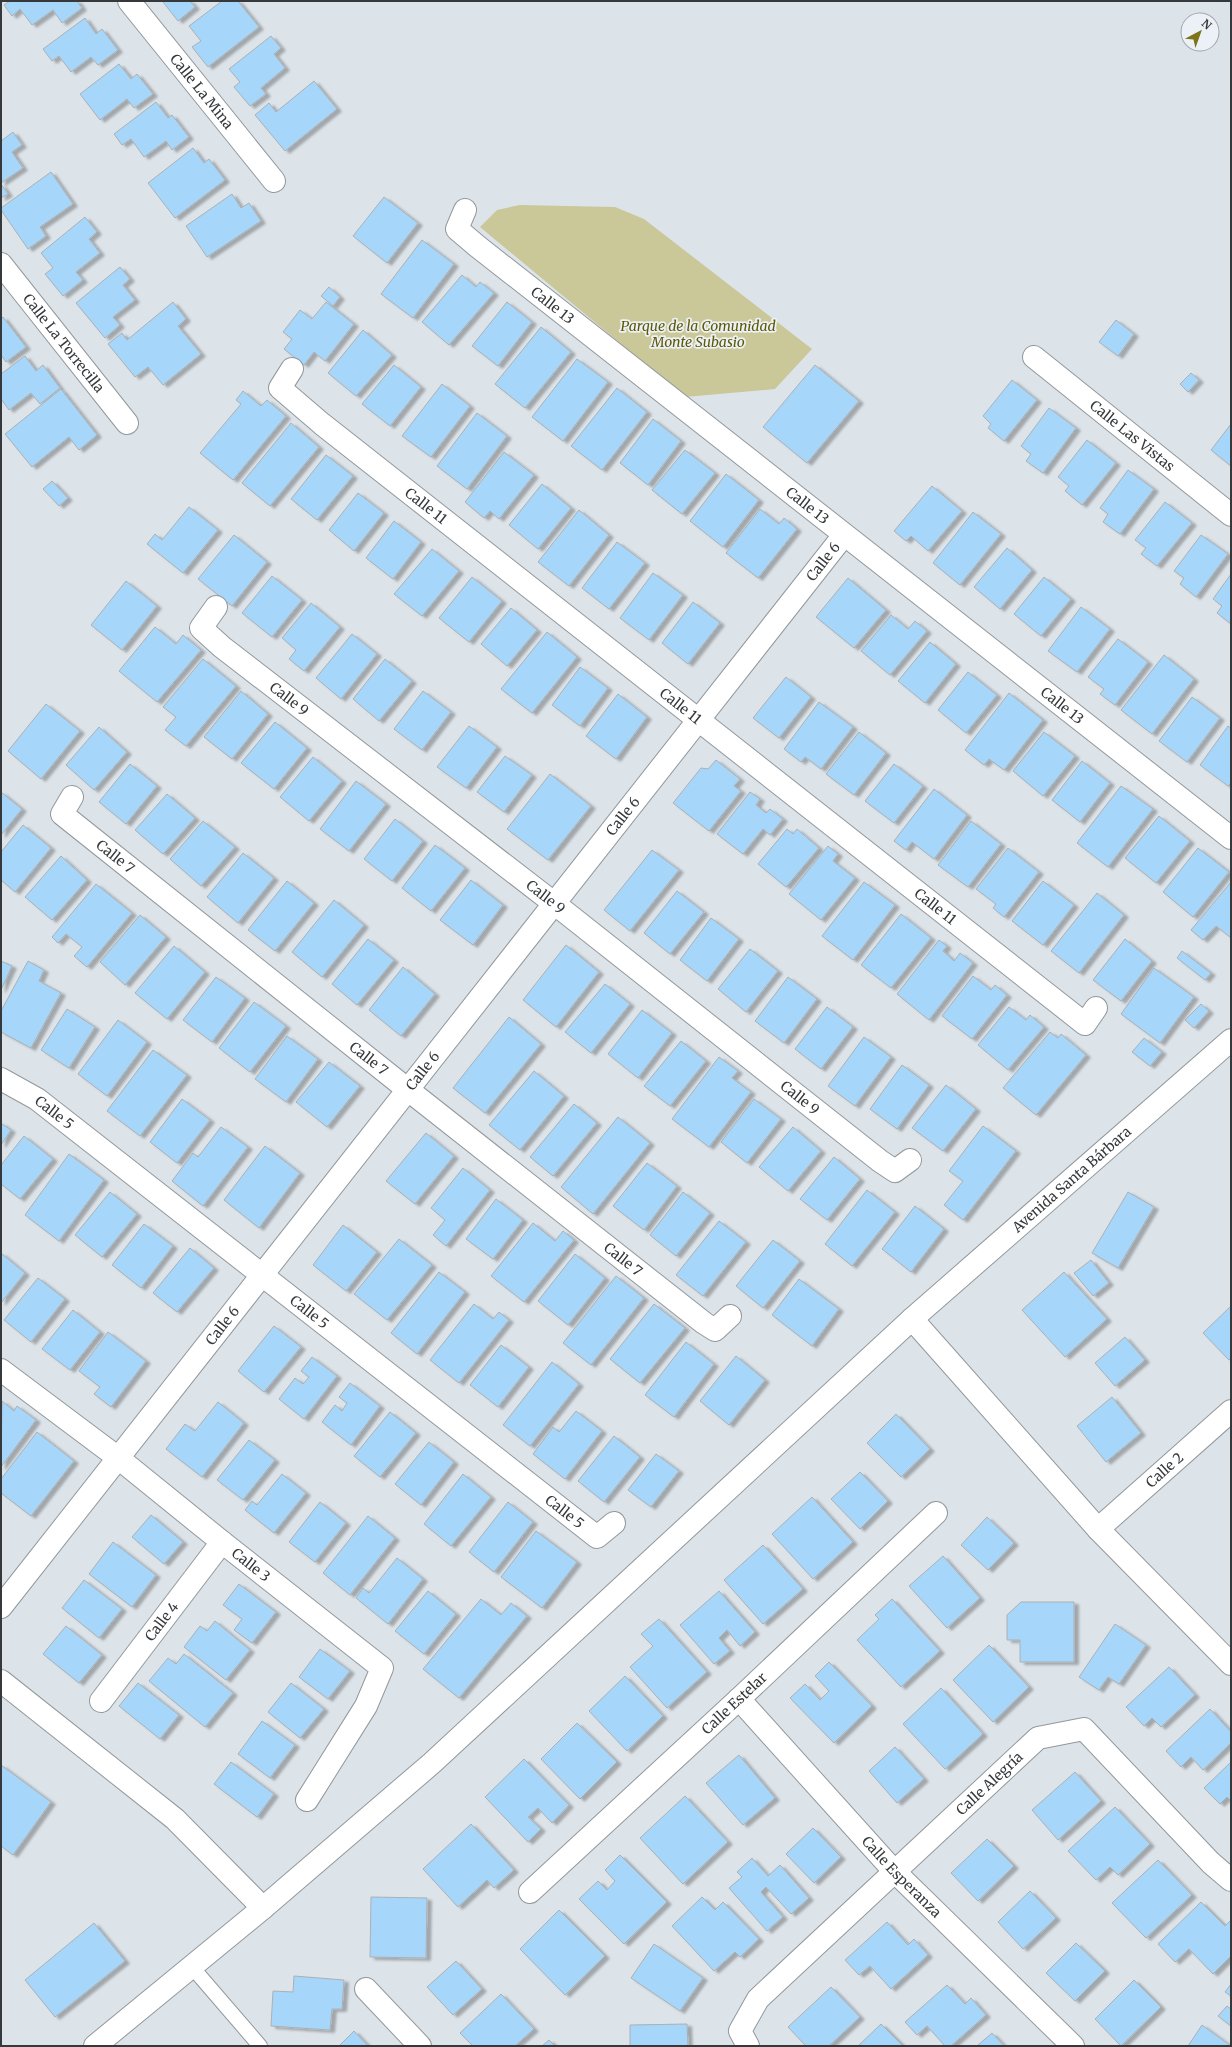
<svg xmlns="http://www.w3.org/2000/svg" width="1232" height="2047" font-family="Merriweather,serif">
<defs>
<filter id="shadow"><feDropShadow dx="4.5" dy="2.5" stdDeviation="1" flood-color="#0004"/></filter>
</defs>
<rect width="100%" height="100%" fill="#dde4e9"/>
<!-- green -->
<path fill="#cac799" d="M520,205L615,207L644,219L812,349L775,389L685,397L480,227L497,210Z"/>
<!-- building -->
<path fill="#a6d6f9" stroke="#aab0b5" filter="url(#shadow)" d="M10,1H77L82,8L62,23L53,10L32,25L20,9L12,16L4,5Z
M165,1H190L195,7L178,21L163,2Z
M222,1H238L259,27L208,67L192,47L201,41L189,26Z
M85,18L96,34L102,29L118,50L98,65L91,57L71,72L59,56L52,61L43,49Z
M271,36L281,48L274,54L285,68L261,88L266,94L250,106L234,87L240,82L229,69Z
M119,64L131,79L137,74L153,94L134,108L127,99L100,120L80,94Z
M314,81L337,109L285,151L255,115L269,103L276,112Z
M156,102L168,118L172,115L189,137L172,150L166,141L144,157L131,139L122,145L114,134Z
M13,132L22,145L12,152L23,168L1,183V141Z
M193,148L204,163L209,159L225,180L175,218L148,183Z
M51,172L73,204L40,227L46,236L28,249L1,210V208Z
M1,184L8,194L1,198Z
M232,194L241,208L249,203L261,221L207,257L186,226Z
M384,197L418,223L387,263L353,236Z
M85,217L97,232L89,239L100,253L76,272L83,280L63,296L45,274L53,268L41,253Z
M422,240L454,264L413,318L381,294Z
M120,267L130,279L123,285L135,300L113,317L120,325L105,338L76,303Z
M462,275L476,287L480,282L494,293L449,345L422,322Z
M329,287L340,297L333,306L321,296Z
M173,302L186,319L178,326L201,354L163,385L148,367L135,377L108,344L122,333L127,340Z
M326,302L354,324L325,361L314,352L304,365L284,349L292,339L283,332L300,310L312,319Z
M507,302L532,322L498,366L472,346Z
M3,317L26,347L6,362L1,355V319Z
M1116,320L1134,334L1118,356L1099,342Z
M541,327L571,352L525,408L495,384Z
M363,330L392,355L356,396L328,373Z
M25,356L36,371L43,365L60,388L40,404L31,393L9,410L1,399V374Z
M577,359L608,382L563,441L532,417Z
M394,365L421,387L390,426L362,404Z
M815,365L859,401L807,463L763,427Z
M1191,373L1199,380L1188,392L1180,384Z
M1012,380L1037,400L1004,441L988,428L991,424L983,416Z
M442,384L470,406L431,457L402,436Z
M617,388L647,412L602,470L571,446Z
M61,389L97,435L79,450L69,437L32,467L5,434Z
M243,391L261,406L267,400L286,416L233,480L200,453L241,404L236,400Z
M1049,408L1076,428L1043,473L1026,461L1031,454L1021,446Z
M477,413L507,436L467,489L437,466Z
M653,419L681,441L648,485L620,463Z
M291,423L319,447L270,506L242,483Z
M1231,424V466L1211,450Z
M1087,440L1116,463L1082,505L1065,491L1069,486L1058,477Z
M685,450L715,473L682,514L652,490Z
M504,452L534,475L499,519L490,511L484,518L465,502Z
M326,455L353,476L317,520L291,499Z
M1128,470L1154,489L1120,534L1103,522L1108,514L1100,508Z
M726,474L759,500L723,547L690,521Z
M52,481L68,498L59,506L43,489Z
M542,484L571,508L538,549L509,525Z
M932,486L962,511L928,551L911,536L906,541L894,531Z
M358,493L384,513L354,551L329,530Z
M1165,502L1192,523L1157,566L1141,554L1146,548L1135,540Z
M189,507L218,530L183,573L147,544L155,534L162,540Z
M760,509L779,524L784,518L797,529L758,578L726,553Z
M579,510L609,535L569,586L538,562Z
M973,512L1001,534L960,585L933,563Z
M394,521L421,542L393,579L366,558Z
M234,535L267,562L232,606L198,579Z
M1201,535L1228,554L1196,597L1180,584L1184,578L1174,571Z
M617,542L645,563L609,609L582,588Z
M1007,548L1032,570L1000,609L974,587Z
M432,549L459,571L422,616L394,594Z
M653,573L683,595L649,640L620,618Z
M1231,574V624L1217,613L1222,606L1213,599Z
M272,576L302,600L272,637L242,613Z
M472,577L502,601L469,642L439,618Z
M1044,577L1071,599L1041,636L1014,614Z
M848,578L886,610L854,648L816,617Z
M126,581L157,606L122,650L91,625Z
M693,602L720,623L688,664L662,643Z
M311,603L340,627L304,671L289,659L296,650L282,638Z
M1081,607L1110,629L1077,672L1048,651Z
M511,608L537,630L507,666L481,644Z
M891,615L908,629L915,621L927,631L890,675L861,651Z
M155,627L176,644L183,635L201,650L157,702L119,671Z
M547,632L577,657L532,713L501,689Z
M352,634L377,654L341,699L316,678Z
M1118,639L1148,662L1115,705L1100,694L1104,689L1088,677Z
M930,642L956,664L925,703L898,681Z
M1164,655L1194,679L1152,734L1121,710Z
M203,659L236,686L186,746L165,730L176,717L163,707Z
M385,659L412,681L379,721L353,699Z
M580,667L608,688L580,726L552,705Z
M968,672L997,695L966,733L938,710Z
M786,677L811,697L779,738L753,718Z
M241,691L268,714L232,759L204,737Z
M423,691L451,712L422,750L394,729Z
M1009,693L1043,720L1004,770L989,759L984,765L965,750Z
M618,694L647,717L616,759L586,736Z
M1192,697L1220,718L1187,762L1159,741Z
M819,702L853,727L821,769L805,757L801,762L784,749Z
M46,704L80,731L41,779L8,751Z
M275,722L307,748L274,789L241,763Z
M469,726L497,747L466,788L437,767Z
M1228,726L1231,728V783L1228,786L1200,765Z
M99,727L127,752L94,790L66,765Z
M859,732L886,753L854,795L826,774Z
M1044,732L1075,756L1043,796L1013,771Z
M505,756L532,775L504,812L477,792Z
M313,757L342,781L309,821L280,797Z
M716,760L740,779L734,786L741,791L709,831L673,803L701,768L708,769Z
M1082,761L1110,783L1080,822L1052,800Z
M130,764L157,786L126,824L99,802Z
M894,764L923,786L894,823L865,801Z
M550,774L591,806L548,860L507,829Z
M356,781L386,804L349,851L320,829Z
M1121,786L1153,809L1108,867L1077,843Z
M934,789L967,815L934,859L912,842L906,850L894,841Z
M1,792L22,809L1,835Z
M750,792L760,799L756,805L766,813L770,809L783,819L770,835L763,829L743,854L717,834Z
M167,794L195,818L163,854L135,830Z
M1159,816L1190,841L1156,883L1125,858Z
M395,819L423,841L392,881L364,859Z
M203,821L235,847L201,886L170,859Z
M971,821L1001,844L968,887L938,865Z
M23,825L51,848L15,892L1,880V852Z
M787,829L793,834L797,829L819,848L786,887L758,864Z
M435,845L465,868L431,911L402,888Z
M828,846L838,854L833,861L855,878L821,920L789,894Z
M1008,848L1039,872L1004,917L993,908L996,904L976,889Z
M1198,848L1229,872L1193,917L1163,892Z
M652,850L679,870L630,931L604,910Z
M243,853L274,878L238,923L207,897Z
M61,856L87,880L52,920L25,897Z
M471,880L503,905L473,945L440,920Z
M287,881L314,903L275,951L248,930Z
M1043,881L1074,905L1043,945L1012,921Z
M864,882L895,905L853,960L822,936Z
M1231,882V936L1230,937L1216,926L1203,940L1191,930Z
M96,884L132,913L87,967L74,956L82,947L66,934L58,943L52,937Z
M677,891L704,912L670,954L644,933Z
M1097,893L1124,915L1079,973L1051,951Z
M334,900L364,925L322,977L292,952Z
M901,914L931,938L891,988L861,965Z
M140,915L166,937L125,985L100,962Z
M711,918L739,939L707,981L680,960Z
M368,939L394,960L357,1005L332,984Z
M1125,939L1152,961L1121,1001L1093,980Z
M939,940L947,946L943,951L954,961L960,953L973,963L929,1020L897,994Z
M566,945L599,972L556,1027L523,1000Z
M174,946L205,972L167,1019L135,993Z
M750,949L778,971L746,1012L718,989Z
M1182,951L1211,973L1205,980L1177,958Z
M1,961L12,966L1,990Z
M28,961L44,970L39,981L61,993L31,1048L1,1032V1011Z
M403,967L435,994L401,1036L369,1010Z
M1154,968L1194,997L1160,1043L1121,1014Z
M973,976L991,990L995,985L1007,995L972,1039L942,1016Z
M216,977L245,998L212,1042L183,1020Z
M788,977L817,999L784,1043L755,1021Z
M605,984L630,1004L591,1053L565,1032Z
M254,1002L286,1026L250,1072L219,1048Z
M1201,1004L1209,1011L1194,1028L1185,1020Z
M827,1007L853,1027L821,1069L795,1049Z
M1009,1007L1026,1020L1030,1015L1044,1027L1008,1070L978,1045Z
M67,1009L95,1027L69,1068L41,1050Z
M642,1010L672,1033L638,1078L608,1054Z
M509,1017L541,1044L485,1113L453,1088Z
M118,1020L147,1042L107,1096L78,1074Z
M1050,1032L1058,1038L1061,1034L1086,1055L1036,1115L1003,1088Z
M287,1036L318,1059L286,1102L255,1079Z
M864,1037L891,1057L855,1106L828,1086Z
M1144,1038L1162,1052L1150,1066L1132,1052Z
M681,1041L706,1061L670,1106L644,1086Z
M153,1050L187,1075L140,1136L107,1111Z
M719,1057L738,1071L732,1078L751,1092L709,1147L672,1119Z
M329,1062L360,1086L327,1127L296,1102Z
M902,1065L929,1085L897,1129L870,1109Z
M534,1071L564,1096L520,1150L489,1125Z
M946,1085L976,1109L943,1151L912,1128Z
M182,1099L210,1120L177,1163L150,1142Z
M754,1099L781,1119L747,1163L721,1142Z
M574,1104L597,1123L553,1176L530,1157Z
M618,1117L650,1143L593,1214L561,1187Z
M1,1123L11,1130L1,1145Z
M983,1126L1016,1151L963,1220L944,1205L963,1181L949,1171Z
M221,1127L248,1147L203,1206L172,1181L193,1153L198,1157Z
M793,1127L821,1151L788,1191L759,1167Z
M426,1133L454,1156L415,1204L386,1181Z
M24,1136L53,1159L20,1199L1,1184V1165Z
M265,1146L300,1173L259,1228L224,1200Z
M69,1154L104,1180L59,1241L25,1215Z
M834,1157L860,1179L827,1220L800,1199Z
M647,1163L677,1186L644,1230L613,1206Z
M463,1168L490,1190L446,1246L433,1235L445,1220L431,1208Z
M867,1190L895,1212L852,1266L825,1244Z
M110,1192L137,1214L102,1257L75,1235Z
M683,1192L710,1213L676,1256L650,1235Z
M1128,1192L1154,1207L1118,1268L1092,1253Z
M496,1199L523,1220L493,1259L466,1239Z
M915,1206L944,1229L911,1272L882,1249Z
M719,1221L746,1242L703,1296L676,1275Z
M533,1223L555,1241L563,1231L574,1240L524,1302L491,1276Z
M144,1224L173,1246L141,1288L112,1265Z
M343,1225L377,1252L346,1291L313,1265Z
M399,1239L432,1265L387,1320L354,1294Z
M773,1240L800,1261L763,1308L736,1286Z
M190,1248L214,1268L177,1312L153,1293Z
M1,1253L25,1273L1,1303Z
M575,1254L605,1278L568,1325L538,1301Z
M1091,1260L1109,1283L1093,1296L1074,1273Z
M439,1272L465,1292L417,1354L391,1333Z
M1064,1272L1107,1319L1065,1357L1022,1310Z
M616,1276L644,1298L591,1365L563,1343Z
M38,1278L65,1299L31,1342L4,1320Z
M799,1279L839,1309L812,1346L772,1315Z
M474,1304L493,1319L499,1312L509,1320L459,1383L430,1360Z
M654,1304L685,1328L640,1383L610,1359Z
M1231,1306V1358L1229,1360L1203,1333Z
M73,1310L100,1332L70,1370L42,1349Z
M274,1326L301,1347L264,1392L238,1371Z
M108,1332L146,1361L111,1407L94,1394L100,1387L79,1371Z
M1125,1337L1145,1360L1115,1386L1095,1363Z
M686,1342L714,1364L674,1417L645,1395Z
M501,1345L529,1367L498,1407L470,1385Z
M736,1356L765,1380L729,1425L700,1401Z
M312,1357L337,1376L304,1419L279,1399L295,1378L303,1384L309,1377L301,1371Z
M552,1362L579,1384L530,1446L503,1425Z
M350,1383L380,1406L351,1445L322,1422L335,1405L342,1411L347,1403L339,1397Z
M1112,1397L1141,1433L1106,1462L1077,1426Z
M2,1401L14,1411L17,1406L36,1420L1,1467Z
M218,1402L244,1423L202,1477L166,1449L185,1424L195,1431Z
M576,1411L602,1431L565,1479L533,1454L553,1427L559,1432Z
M390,1412L416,1433L380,1477L354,1456Z
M896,1414L930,1449L901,1477L867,1443Z
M37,1432L74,1461L31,1516L1,1493V1479Z
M614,1436L640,1457L604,1502L578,1481Z
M249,1440L275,1460L243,1500L217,1480Z
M429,1442L454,1462L421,1505L395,1484Z
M656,1454L679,1471L651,1507L628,1490Z
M860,1472L888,1501L860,1529L831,1499Z
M282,1474L306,1493L274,1533L245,1510L252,1501L257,1505Z
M463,1474L491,1497L451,1546L424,1524Z
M812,1497L853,1542L813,1579L772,1534Z
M320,1502L346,1523L315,1562L289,1542Z
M508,1502L533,1522L494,1572L469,1552Z
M151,1515L183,1542L164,1564L132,1537Z
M368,1516L395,1538L350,1595L323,1573Z
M987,1517L1014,1543L988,1570L961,1545Z
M536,1531L577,1562L542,1608L501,1577Z
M113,1542L156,1575L132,1607L89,1574Z
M763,1545L803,1589L763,1624L724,1580Z
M943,1556L980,1598L947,1628L909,1586Z
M397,1558L423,1579L388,1624L356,1598L363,1588L369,1593Z
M84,1580L122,1609L99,1638L62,1608Z
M239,1584L276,1612L252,1643L234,1630L242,1619L223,1605Z
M428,1591L456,1614L424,1654L395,1631Z
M719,1591L755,1632L740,1646L727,1630L719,1638L730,1651L714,1664L680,1625Z
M481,1599L501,1615L511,1603L527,1616L459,1698L423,1669Z
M892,1599L940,1651L901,1687L857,1640L879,1619L875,1615Z
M1021,1602H1074V1662H1020V1640H1007V1615Z
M659,1619L707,1672L667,1708L630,1667L653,1646L641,1634Z
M215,1621L250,1650L226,1680L184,1647L200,1626L207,1631Z
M1115,1624L1146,1645L1119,1684L1108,1677L1099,1690L1079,1677Z
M66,1626L102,1655L79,1683L43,1654Z
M989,1645L1029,1687L993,1722L953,1680Z
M320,1649L350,1671L328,1699L299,1677Z
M184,1654L233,1693L205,1727L149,1681L168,1658L176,1664Z
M829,1662L872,1706L834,1743L790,1698L805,1684L820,1700L829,1691L815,1676Z
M1169,1667L1195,1695L1161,1727L1152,1718L1144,1726L1126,1707Z
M625,1676L663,1716L627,1751L589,1711Z
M138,1683L179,1715L160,1739L119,1706Z
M291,1683L324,1709L300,1738L268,1712Z
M941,1688L983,1734L945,1769L903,1724Z
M1210,1709L1231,1732V1743L1203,1770L1191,1757L1181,1767L1166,1751Z
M262,1721L295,1745L270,1778L238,1754Z
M577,1723L617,1762L580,1799L541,1759Z
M895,1747L924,1779L897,1803L869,1771Z
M739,1755L775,1798L743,1825L706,1783Z
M524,1759L569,1805L552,1823L538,1808L528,1817L541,1829L528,1842L485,1797Z
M231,1762L274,1794L257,1817L214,1784Z
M1231,1762V1801L1227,1797L1220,1804L1204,1788Z
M1,1765L51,1802L13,1855L1,1846Z
M1075,1772L1101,1801L1058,1840L1032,1810Z
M685,1796L728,1842L683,1884L640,1838Z
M1115,1807L1150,1844L1118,1875L1110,1867L1096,1880L1068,1851Z
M471,1824L514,1870L494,1888L487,1880L458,1907L423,1869Z
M813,1828L841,1857L814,1883L786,1854Z
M987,1839L1014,1866L978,1901L951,1873Z
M620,1855L667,1902L624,1944L579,1899L598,1881L607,1890L615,1881L605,1870Z
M752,1858L768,1876L780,1865L809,1898L791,1914L766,1887L761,1892L783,1917L767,1931L729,1888L742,1877L737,1872Z
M1158,1860L1192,1895L1146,1938L1112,1903Z
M1030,1891L1056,1918L1023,1949L998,1922Z
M371,1897L427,1898L426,1958L370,1957Z
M702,1897L715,1910L723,1902L759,1939L740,1957L735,1952L714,1971L672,1926Z
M1201,1902L1225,1926L1231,1920V1956L1213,1974L1189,1949L1175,1962L1158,1944Z
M559,1910L605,1956L565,1995L520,1949Z
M887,1922L908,1945L914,1939L928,1955L891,1989L870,1966L859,1975L845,1960Z
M94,1923L125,1961L55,2017L25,1980Z
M1076,1943L1105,1971L1075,2001L1046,1973Z
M654,1944L703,1978L680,2011L631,1978Z
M456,1961L482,1989L453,2015L427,1987Z
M294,1976L344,1980L342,2009H332L330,2030L271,2026L273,1991L293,1992Z
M1134,1980L1161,2007L1121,2046L1095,2019Z
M1231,1984V1996L1225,1992Z
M947,1985L965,2004L971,1998L986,2015L951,2046H945L927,2026L917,2035L905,2022Z
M831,1987L860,2017L829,2046H806L788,2027Z
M501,1994L534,2029L515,2046H473L460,2033Z
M1227,2006L1231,2009V2026L1218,2016Z
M687,2024L688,2046H630V2025Z
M881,2024L903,2046H858Z
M1202,2025L1231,2046H1188Z
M354,2031L368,2046H339Z
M992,2033L1004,2046H977Z
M549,2040L555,2046H542Z"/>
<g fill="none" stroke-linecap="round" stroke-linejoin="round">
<defs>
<path id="service" d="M192,1967L260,2046"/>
<g id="minor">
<path id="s1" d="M129,1L274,181"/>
<path id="s2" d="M465,210L457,229L477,246L1231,838"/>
<path id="s3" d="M1,264L127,423"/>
<path id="s4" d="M1034,357L1231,515"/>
<path id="s5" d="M292,369L280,388L322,424L1085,1024L1096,1008"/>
<path id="s6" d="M216,607L201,628L222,647L555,904L880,1161L895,1171L910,1160"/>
<path id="s7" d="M72,797L62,814L407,1089L704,1323L715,1330L730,1316"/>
<path id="s8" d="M1,1079L37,1099L597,1537L614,1523"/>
<path d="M912,1319L1098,1529L1231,1664"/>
<path id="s9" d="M1,1370L117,1457L222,1542L382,1668L366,1706L307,1800"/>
<path id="s10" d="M1098,1529L1231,1411"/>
<path id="s11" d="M1,1607L844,535"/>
<path d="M1,1681L175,1819L263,1908"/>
<path id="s12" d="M739,1699L894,1871L1073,2046"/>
<path id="s13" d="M101,1701L222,1542"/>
<path id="s14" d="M530,1892L739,1699L936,1513"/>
<path d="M366,1989L420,2046"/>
<path id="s15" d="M748,2046L740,2031L758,1999L1038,1738L1084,1729L1211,1863L1231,1880"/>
</g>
<g id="tertiary">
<path id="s16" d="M95,2046L263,1908L432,1763L912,1319L1231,1040"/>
</g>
</defs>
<!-- service casing -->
<use href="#service" stroke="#92989c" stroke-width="16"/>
<!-- minor casing -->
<use href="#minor" stroke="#92989c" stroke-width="24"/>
<!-- tertiary casing -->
<use href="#tertiary" stroke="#92989c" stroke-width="24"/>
<!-- service -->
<use href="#service" stroke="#fff" stroke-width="14"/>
<!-- minor -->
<use href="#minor" stroke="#fff" stroke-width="22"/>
<!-- tertiary -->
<use href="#tertiary" stroke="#fff" stroke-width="22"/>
</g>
<g text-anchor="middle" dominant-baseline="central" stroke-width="3.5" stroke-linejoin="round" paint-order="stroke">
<!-- street labels -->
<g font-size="14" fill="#36393b" stroke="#ebf1f6">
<text stroke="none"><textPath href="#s1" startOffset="116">Calle La Mina</textPath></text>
<text stroke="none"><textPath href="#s2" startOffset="143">Calle 13</textPath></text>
<text stroke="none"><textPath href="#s3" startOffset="101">Calle La Torrecilla</textPath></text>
<text stroke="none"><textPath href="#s4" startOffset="126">Calle Las Vistas</textPath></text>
<text stroke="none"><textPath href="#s5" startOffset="210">Calle 11</textPath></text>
<text stroke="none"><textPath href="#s2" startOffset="467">Calle 13</textPath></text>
<text stroke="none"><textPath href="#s11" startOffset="1330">Calle 6</textPath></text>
<text stroke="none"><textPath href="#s6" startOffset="139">Calle 9</textPath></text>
<text stroke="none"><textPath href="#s5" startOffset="534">Calle 11</textPath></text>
<text stroke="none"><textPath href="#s2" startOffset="791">Calle 13</textPath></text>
<text stroke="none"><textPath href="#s11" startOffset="1006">Calle 6</textPath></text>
<text stroke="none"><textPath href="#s7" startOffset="88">Calle 7</textPath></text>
<text stroke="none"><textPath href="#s6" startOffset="463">Calle 9</textPath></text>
<text stroke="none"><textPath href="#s5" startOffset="858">Calle 11</textPath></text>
<text stroke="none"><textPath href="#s7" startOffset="412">Calle 7</textPath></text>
<text stroke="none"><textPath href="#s11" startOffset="682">Calle 6</textPath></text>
<text stroke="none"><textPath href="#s6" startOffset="787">Calle 9</textPath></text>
<text stroke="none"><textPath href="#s8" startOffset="63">Calle 5</textPath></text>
<text stroke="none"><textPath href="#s16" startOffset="1306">Avenida Santa Bárbara</textPath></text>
<text stroke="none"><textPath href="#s7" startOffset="736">Calle 7</textPath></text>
<text stroke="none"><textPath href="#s8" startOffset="387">Calle 5</textPath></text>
<text stroke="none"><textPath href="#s11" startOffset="358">Calle 6</textPath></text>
<text stroke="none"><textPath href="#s10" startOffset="89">Calle 2</textPath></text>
<text stroke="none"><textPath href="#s8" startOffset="711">Calle 5</textPath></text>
<text stroke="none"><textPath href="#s9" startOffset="317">Calle 3</textPath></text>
<text stroke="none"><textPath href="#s13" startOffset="100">Calle 4</textPath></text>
<text stroke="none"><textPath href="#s14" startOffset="278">Calle Estelar</textPath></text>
<text stroke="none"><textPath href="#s15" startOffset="370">Calle Alegría</textPath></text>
<text stroke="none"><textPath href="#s12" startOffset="241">Calle Esperanza</textPath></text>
</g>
<!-- park labels -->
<g font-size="14" font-style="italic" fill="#5e5803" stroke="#ebf1f6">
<text x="698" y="326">Parque de la Comunidad<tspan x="698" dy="16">Monte Subasio</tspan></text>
</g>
</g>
<!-- border -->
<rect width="1232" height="2047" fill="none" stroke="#36393b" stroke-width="4"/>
<!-- north arrow -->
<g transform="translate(1200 32) rotate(41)"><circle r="19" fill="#ebf1f6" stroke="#a3a7ab"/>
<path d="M0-3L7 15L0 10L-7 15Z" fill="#7c7518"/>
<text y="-6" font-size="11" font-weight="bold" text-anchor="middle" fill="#36393b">N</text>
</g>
</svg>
